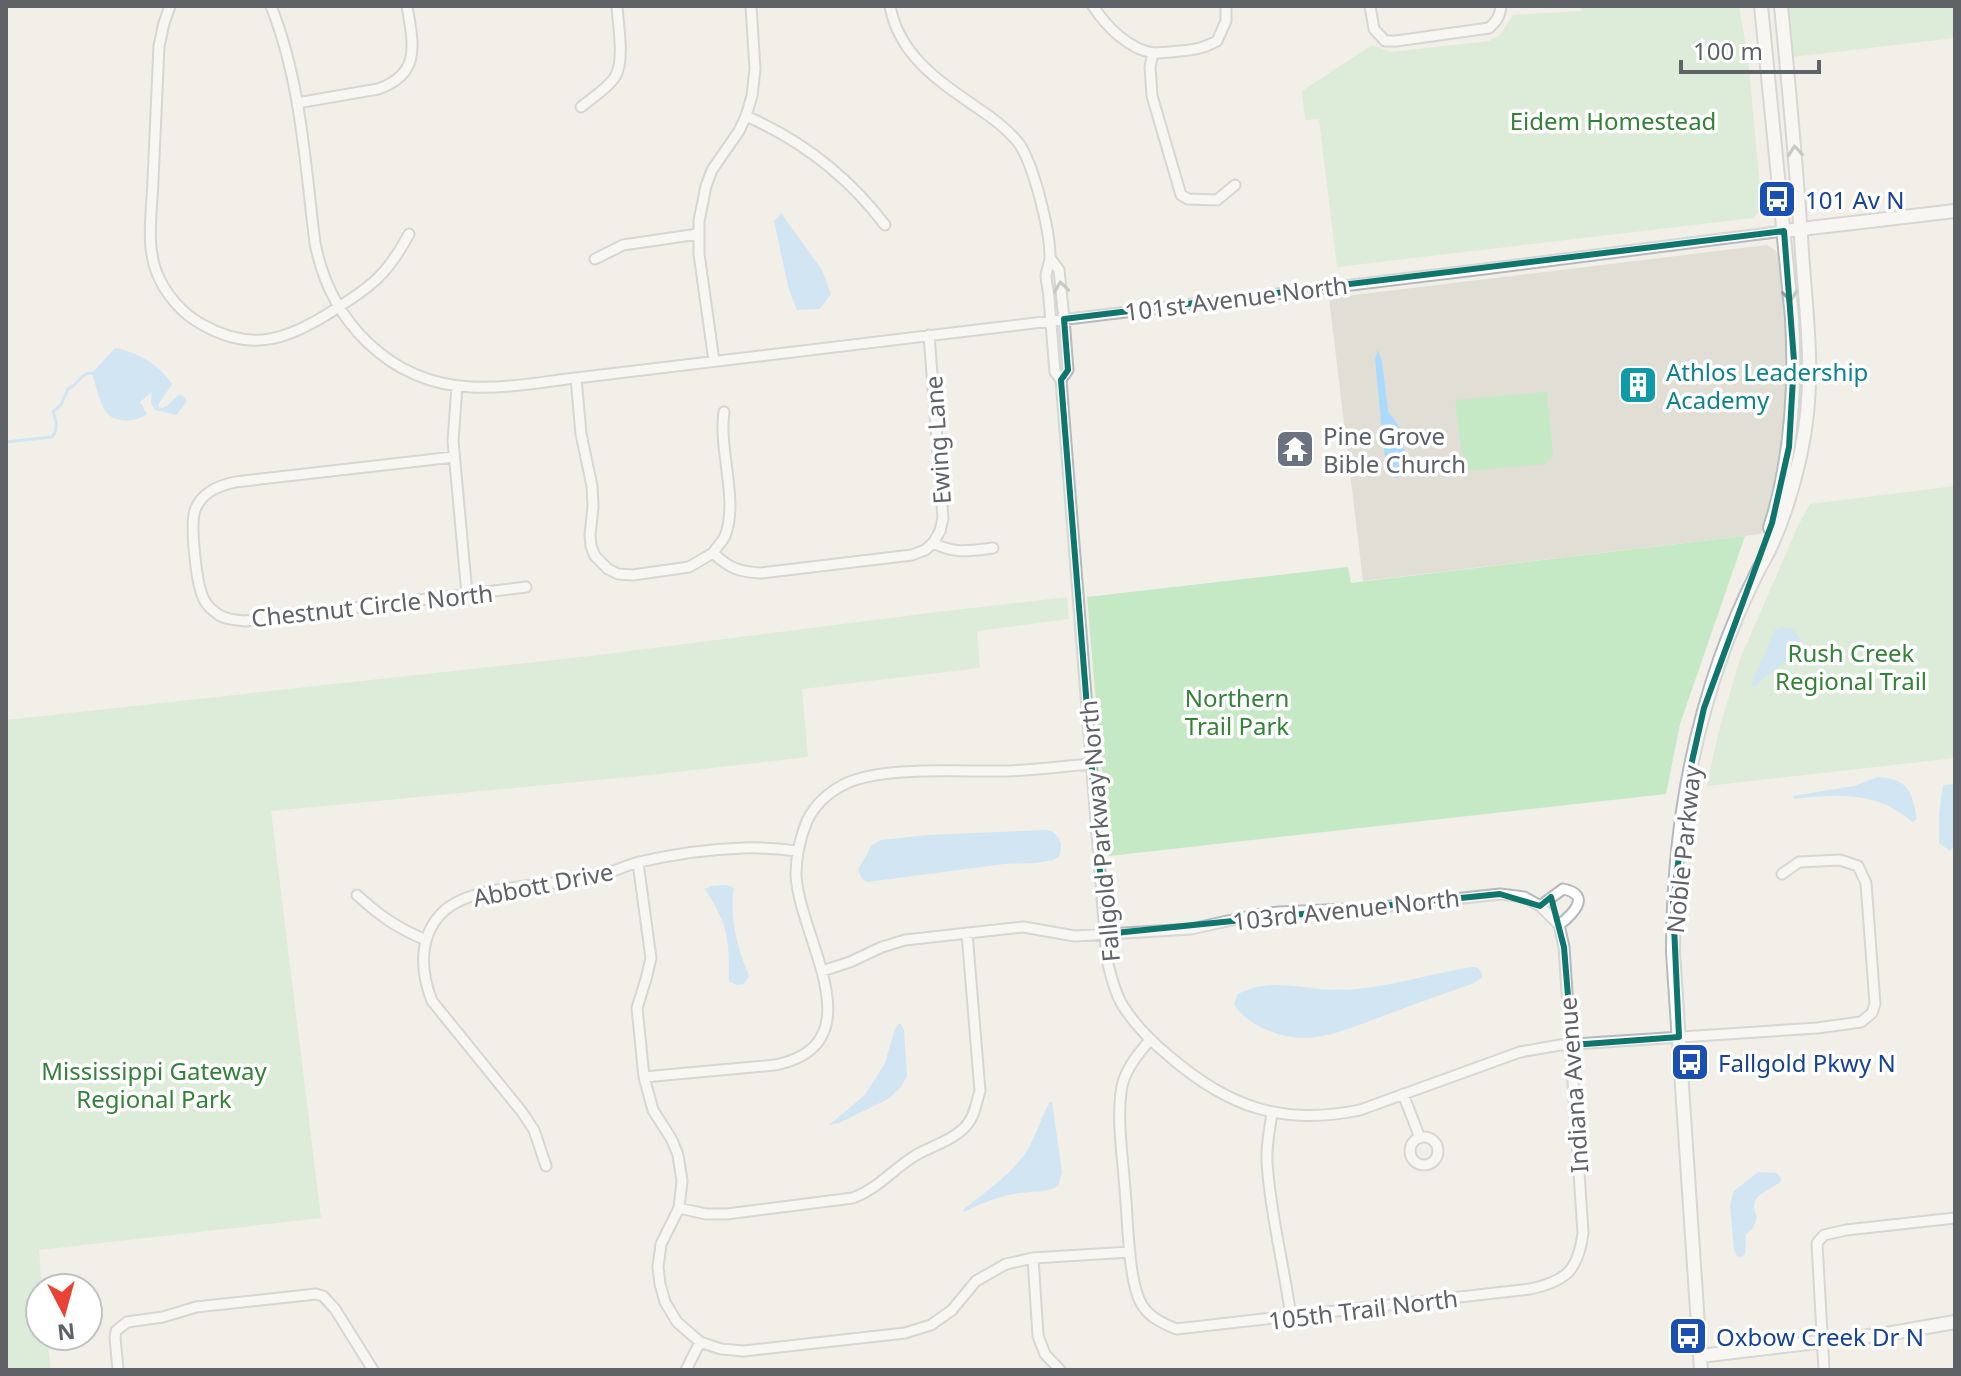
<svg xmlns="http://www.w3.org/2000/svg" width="1961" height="1376" font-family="'Noto Sans',sans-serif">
<rect width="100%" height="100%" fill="#f1efe8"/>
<!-- education -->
<path fill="#e1ded6" d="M1767,245L1776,251L1783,263L1789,370L1784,447L1770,510L1761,534L1363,581L1329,298Z"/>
<!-- green -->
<path fill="#c5e8c5" d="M1581,6H1739L1748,58L1762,208L1753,218L1337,267L1319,119L1305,120L1302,91L1372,45L1391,52L1489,41L1500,35L1513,15L1581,11Z
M1788,6H1955V38L1792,57Z
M1547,392L1553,454L1546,464L1464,471L1455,400Z
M1955,486V758L1707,786L1718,734L1740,659L1798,526L1810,504Z
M1745,536L1680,724L1666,794L1109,856L1087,597L1348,567L1351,583Z
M1067,597L1069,619L977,631L980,668L802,689L808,757L650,775L271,811L321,1218L39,1250L42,1288H40V1336H47L51,1370H6V720L591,656L937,612Z"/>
<!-- water -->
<path fill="#aadaff" d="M781,213L822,270L831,294L820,309L797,310L789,290L774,221Z
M115,348C137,352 160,365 172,384C168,391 159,402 158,407L162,408L167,406L177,396L182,395L187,401L177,415L155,410L151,403L152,392L140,402L147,414C135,422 115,424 105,411C100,403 95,383 92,373Z
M1378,350L1382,362L1388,411L1402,431L1406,472L1397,478L1388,475L1386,470L1375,359Z
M1781,627L1791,628L1801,639L1800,650C1785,663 1769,673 1754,687L1751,685L1775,630Z
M1878,777C1909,779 1912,792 1917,819L1912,822C1878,791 1836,794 1794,799L1793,796L1854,786Z
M1955,784V846L1950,851L1939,843V814L1943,785Z
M1046,830L1053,832L1058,837L1061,844L1060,854L1058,857L1053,860L1035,863L1004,864L867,882L862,879L858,870L872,845L881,840L928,835Z
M727,885L734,888C729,917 737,948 749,976L744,984L737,985L729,982C729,939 729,926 705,889L711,886Z
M1473,967L1478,968L1482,973V978L1472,984C1442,994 1412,1005 1383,1016C1362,1024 1340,1033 1317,1037C1290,1042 1248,1028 1234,1004L1238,994C1264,980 1290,986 1318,989C1371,994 1421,975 1473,967Z
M900,1023L904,1030L907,1076L901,1087L888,1099L839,1123L829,1125L865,1095L885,1063L895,1029Z
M1050,1102H1052L1062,1172L1058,1186C1047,1193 1033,1191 1021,1193C1002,1195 982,1203 966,1211H962C984,1192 1013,1174 1028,1149C1037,1134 1041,1117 1050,1102Z
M1758,1172L1776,1173L1781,1178V1181C1768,1193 1746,1194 1757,1217L1753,1228L1746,1234L1745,1254L1742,1257L1737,1256L1734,1250L1730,1205L1734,1191Z"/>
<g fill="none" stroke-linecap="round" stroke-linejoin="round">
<!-- stream -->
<path stroke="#aadaff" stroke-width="3" d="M6,442L52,437C59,429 56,421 53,412L61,405L68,389C77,386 80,373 92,373"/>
<defs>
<path id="street" d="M170,6L164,23L159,46C157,91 155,135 153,180C152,210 146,243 156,271C165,294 182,314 203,325C253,353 289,339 334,310C372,286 387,275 409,234
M271,6C301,81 305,164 315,243C330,321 389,383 471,387C505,389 541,382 576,378L1484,269L1784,231
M890,6C899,56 940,82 979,109C994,119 1009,130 1020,145C1034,167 1050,230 1050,257C1050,263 1047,269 1046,275C1046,282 1049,291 1049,299C1051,323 1053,348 1055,372L1061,380L1107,960C1111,976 1115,993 1123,1006C1135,1025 1152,1042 1169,1056C1228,1107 1282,1126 1360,1110L1520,1052L1560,1045L1817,1028L1861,1022L1872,1013L1875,1004L1866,883L1858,866L1840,860L1799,862L1782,874
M1093,6C1106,26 1129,50 1154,53C1162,53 1171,52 1180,51C1194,50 1204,48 1217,41L1226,21V6
M1370,6L1374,29L1385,41H1396L1489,28C1497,21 1500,16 1501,6
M1153,53L1150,67L1152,96L1181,195L1188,199L1217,200L1235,185
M297,103L378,89C422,74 413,43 407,6
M581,107C592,98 607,89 615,77C625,61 618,25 617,6
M746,116C803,141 848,176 885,225
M1050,258L1059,270L1064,319L1068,370L1061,380
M595,259L623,245L698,234
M929,335L943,518L940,531L933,543
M714,361L699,254V221L706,186L712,170L739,131L746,116L752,96L755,69L751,6
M576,378L581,434L592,486L593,507L590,535L591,546L595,556L608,569L618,574L633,575L689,567L713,553C729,568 739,572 761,573L912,555L925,550L933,543C955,554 969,551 993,548
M457,386L453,441L467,594
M454,457L235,482C218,486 202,492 195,510C190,524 196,576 201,592C203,599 208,607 215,612C223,619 234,620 245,621L526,587
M713,553C716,548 721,543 724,538C740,504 718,450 724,412
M638,863L651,958L646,979L637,1008L644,1077L653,1110L672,1140L678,1155L682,1181L679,1208L661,1244L658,1267L660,1284L665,1302L677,1322L700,1342L721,1349L744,1351L905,1333L931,1325L952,1310L976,1281L1006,1264L1033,1258L1130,1252
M357,895C380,916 397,928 426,940
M1540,906L1563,889C1593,895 1572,915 1559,925
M822,971L850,962L882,947L905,940L1023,927L1075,936L1191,929L1255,915L1279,912L1373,908L1500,894L1524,897L1540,906L1559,925L1564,947L1583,1233C1578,1270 1567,1281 1530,1289L1176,1329C1163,1323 1150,1318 1142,1305C1128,1283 1128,1218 1125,1190C1123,1158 1117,1124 1121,1092C1123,1072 1137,1055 1150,1040
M644,1077L775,1065C878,1044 799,938 796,875C796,857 800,838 807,821C815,804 827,793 845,784C882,766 959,772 1001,771C1032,771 1062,766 1092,764
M1403,1094L1420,1138
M1272,1112C1270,1129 1266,1145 1267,1162C1270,1214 1284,1265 1291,1317
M1410 1151a14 14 0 1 1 28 0a14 14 0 1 1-28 0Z
M546,1166L534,1130L522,1112L432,1001C420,971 418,934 445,910C476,884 546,886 587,879C605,876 621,867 639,862C670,855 711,849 743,848C761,847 780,849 798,851
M679,1208L706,1214H727L853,1198C879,1188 893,1169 916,1155C932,1146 953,1140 966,1126C975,1116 976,1103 980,1091L967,933
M1033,1258L1038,1336L1045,1354L1060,1370
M118,1370L115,1338L116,1331L127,1322L163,1317L196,1307L316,1294L323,1296L335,1309L373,1370
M686,1370L700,1342
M1824,1370L1817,1243L1824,1235L1846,1230L1955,1218"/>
<path id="secondary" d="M1761,6L1792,318C1796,389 1792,459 1770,528
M1784,231L1955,211
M1700,1356L1886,1334L1955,1322
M1701,1370L1673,952C1673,853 1687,754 1720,660C1730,632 1742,603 1755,577C1760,566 1767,556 1772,544C1785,515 1794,484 1801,452C1816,380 1807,325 1802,253C1797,171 1789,88 1781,6"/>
</defs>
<!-- street casing -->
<use href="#street" stroke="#b5b8bc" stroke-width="13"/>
<!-- secondary casing -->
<use href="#secondary" stroke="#b6babf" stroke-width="16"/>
<!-- street -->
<use href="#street" stroke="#fff" stroke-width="9"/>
<!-- secondary -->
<use href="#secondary" stroke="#fff" stroke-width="12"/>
</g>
<!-- one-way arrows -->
<defs><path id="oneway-chevron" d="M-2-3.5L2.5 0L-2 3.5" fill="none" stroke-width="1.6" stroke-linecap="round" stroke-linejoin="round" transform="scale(2)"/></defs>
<g stroke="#979a9d">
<use href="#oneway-chevron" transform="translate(1795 151) rotate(-95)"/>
<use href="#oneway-chevron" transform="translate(1061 287) rotate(-97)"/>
<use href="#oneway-chevron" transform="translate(1790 296) rotate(84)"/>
</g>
<!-- marked area -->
<path d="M0 0H1961V1376H0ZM1784,231L1794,361L1789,447L1772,523L1704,708L1690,770L1673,903L1679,1037L1572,1045L1564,947L1551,897L1540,906L1500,894L1105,934L1061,380L1068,370L1064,319Z" fill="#f1efe8" fill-opacity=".55" fill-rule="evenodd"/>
<path fill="none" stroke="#0f766e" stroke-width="6" stroke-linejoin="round" d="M1784,231L1794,361L1789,447L1772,523L1704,708L1690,770L1673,903L1679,1037L1572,1045L1564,947L1551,897L1540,906L1500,894L1105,934L1061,380L1068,370L1064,319Z"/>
<!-- icons -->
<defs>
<symbol id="bus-square" viewBox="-11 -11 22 22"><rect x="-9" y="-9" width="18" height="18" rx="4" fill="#1a4fb4" stroke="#fff"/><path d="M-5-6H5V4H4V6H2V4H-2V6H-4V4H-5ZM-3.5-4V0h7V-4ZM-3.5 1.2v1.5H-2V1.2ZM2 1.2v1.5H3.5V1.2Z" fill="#fff"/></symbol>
<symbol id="building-square" viewBox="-11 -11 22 22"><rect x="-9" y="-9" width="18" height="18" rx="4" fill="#0f9aa8" stroke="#fff"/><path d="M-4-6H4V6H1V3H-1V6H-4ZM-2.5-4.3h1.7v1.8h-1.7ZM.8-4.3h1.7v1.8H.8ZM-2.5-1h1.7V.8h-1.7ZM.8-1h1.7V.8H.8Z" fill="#fff"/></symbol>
<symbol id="temple-square" viewBox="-11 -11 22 22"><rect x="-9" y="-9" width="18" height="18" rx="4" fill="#6b7280" stroke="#fff"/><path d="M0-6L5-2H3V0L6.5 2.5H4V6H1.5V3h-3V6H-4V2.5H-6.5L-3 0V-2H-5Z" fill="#fff"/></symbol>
</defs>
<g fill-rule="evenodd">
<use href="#bus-square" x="1755" y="177" width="44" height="44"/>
<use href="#building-square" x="1616" y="363" width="44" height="44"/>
<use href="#temple-square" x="1273" y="427" width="44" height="44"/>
<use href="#bus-square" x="1668" y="1040" width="44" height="44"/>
<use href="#bus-square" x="1666" y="1314" width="44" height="44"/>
</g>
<g text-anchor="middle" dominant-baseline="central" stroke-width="7" stroke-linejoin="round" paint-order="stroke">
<!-- park labels -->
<g font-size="24" fill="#348238" stroke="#fff">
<text x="1613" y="120">Eidem Homestead</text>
<text x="1851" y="652">Rush Creek<tspan x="1851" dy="28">Regional Trail</tspan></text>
<text x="1237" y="697">Northern<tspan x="1237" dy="28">Trail Park</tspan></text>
<text x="154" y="1070">Mississippi Gateway<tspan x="154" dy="28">Regional Park</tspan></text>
</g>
<!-- transit labels -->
<g font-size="24" fill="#164399" stroke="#fff" text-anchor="start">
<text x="1805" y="199">101 Av N</text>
<text x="1718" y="1062">Fallgold Pkwy N</text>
<text x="1716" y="1336">Oxbow Creek Dr N</text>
</g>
<!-- street labels -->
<g font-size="24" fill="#5f6368" stroke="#fff">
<text transform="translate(1236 298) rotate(-7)">101st Avenue North</text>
<text transform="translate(937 440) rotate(-94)">Ewing Lane</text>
<text transform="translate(372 605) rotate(-6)">Chestnut Circle North</text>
<text transform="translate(1099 831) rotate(-95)">Fallgold Parkway North</text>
<text transform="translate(1683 849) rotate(-84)">Noble Parkway</text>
<text transform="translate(543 884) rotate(-11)">Abbott Drive</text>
<text transform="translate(1346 909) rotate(-6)">103rd Avenue North</text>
<text transform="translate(1573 1085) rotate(-94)">Indiana Avenue</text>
<text transform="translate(1363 1309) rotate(-7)">105th Trail North</text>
</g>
<!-- culture labels -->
<g font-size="24" fill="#0d838f" stroke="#fff" text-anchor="start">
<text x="1666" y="371">Athlos Leadership<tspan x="1666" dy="28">Academy</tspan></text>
</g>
<!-- worship labels -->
<g font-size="24" fill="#5b616d" stroke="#fff" text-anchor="start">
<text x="1323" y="435">Pine Grove<tspan x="1323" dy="28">Bible Church</tspan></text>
</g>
</g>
<!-- border -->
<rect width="1961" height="1376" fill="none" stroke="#5f6368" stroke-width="16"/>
<!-- north arrow -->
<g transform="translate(64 1312) rotate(174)"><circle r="38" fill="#ffffff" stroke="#bfc1c3" stroke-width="2"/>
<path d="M0-6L14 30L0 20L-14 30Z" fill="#ea4335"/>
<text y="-12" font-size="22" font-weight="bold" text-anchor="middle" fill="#5f6368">N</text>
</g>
<!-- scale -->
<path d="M1681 60v12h138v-12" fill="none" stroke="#5f6368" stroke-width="4"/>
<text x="1693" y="60" font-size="24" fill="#5f6368" stroke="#ffffff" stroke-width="6" paint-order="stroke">100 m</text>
</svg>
